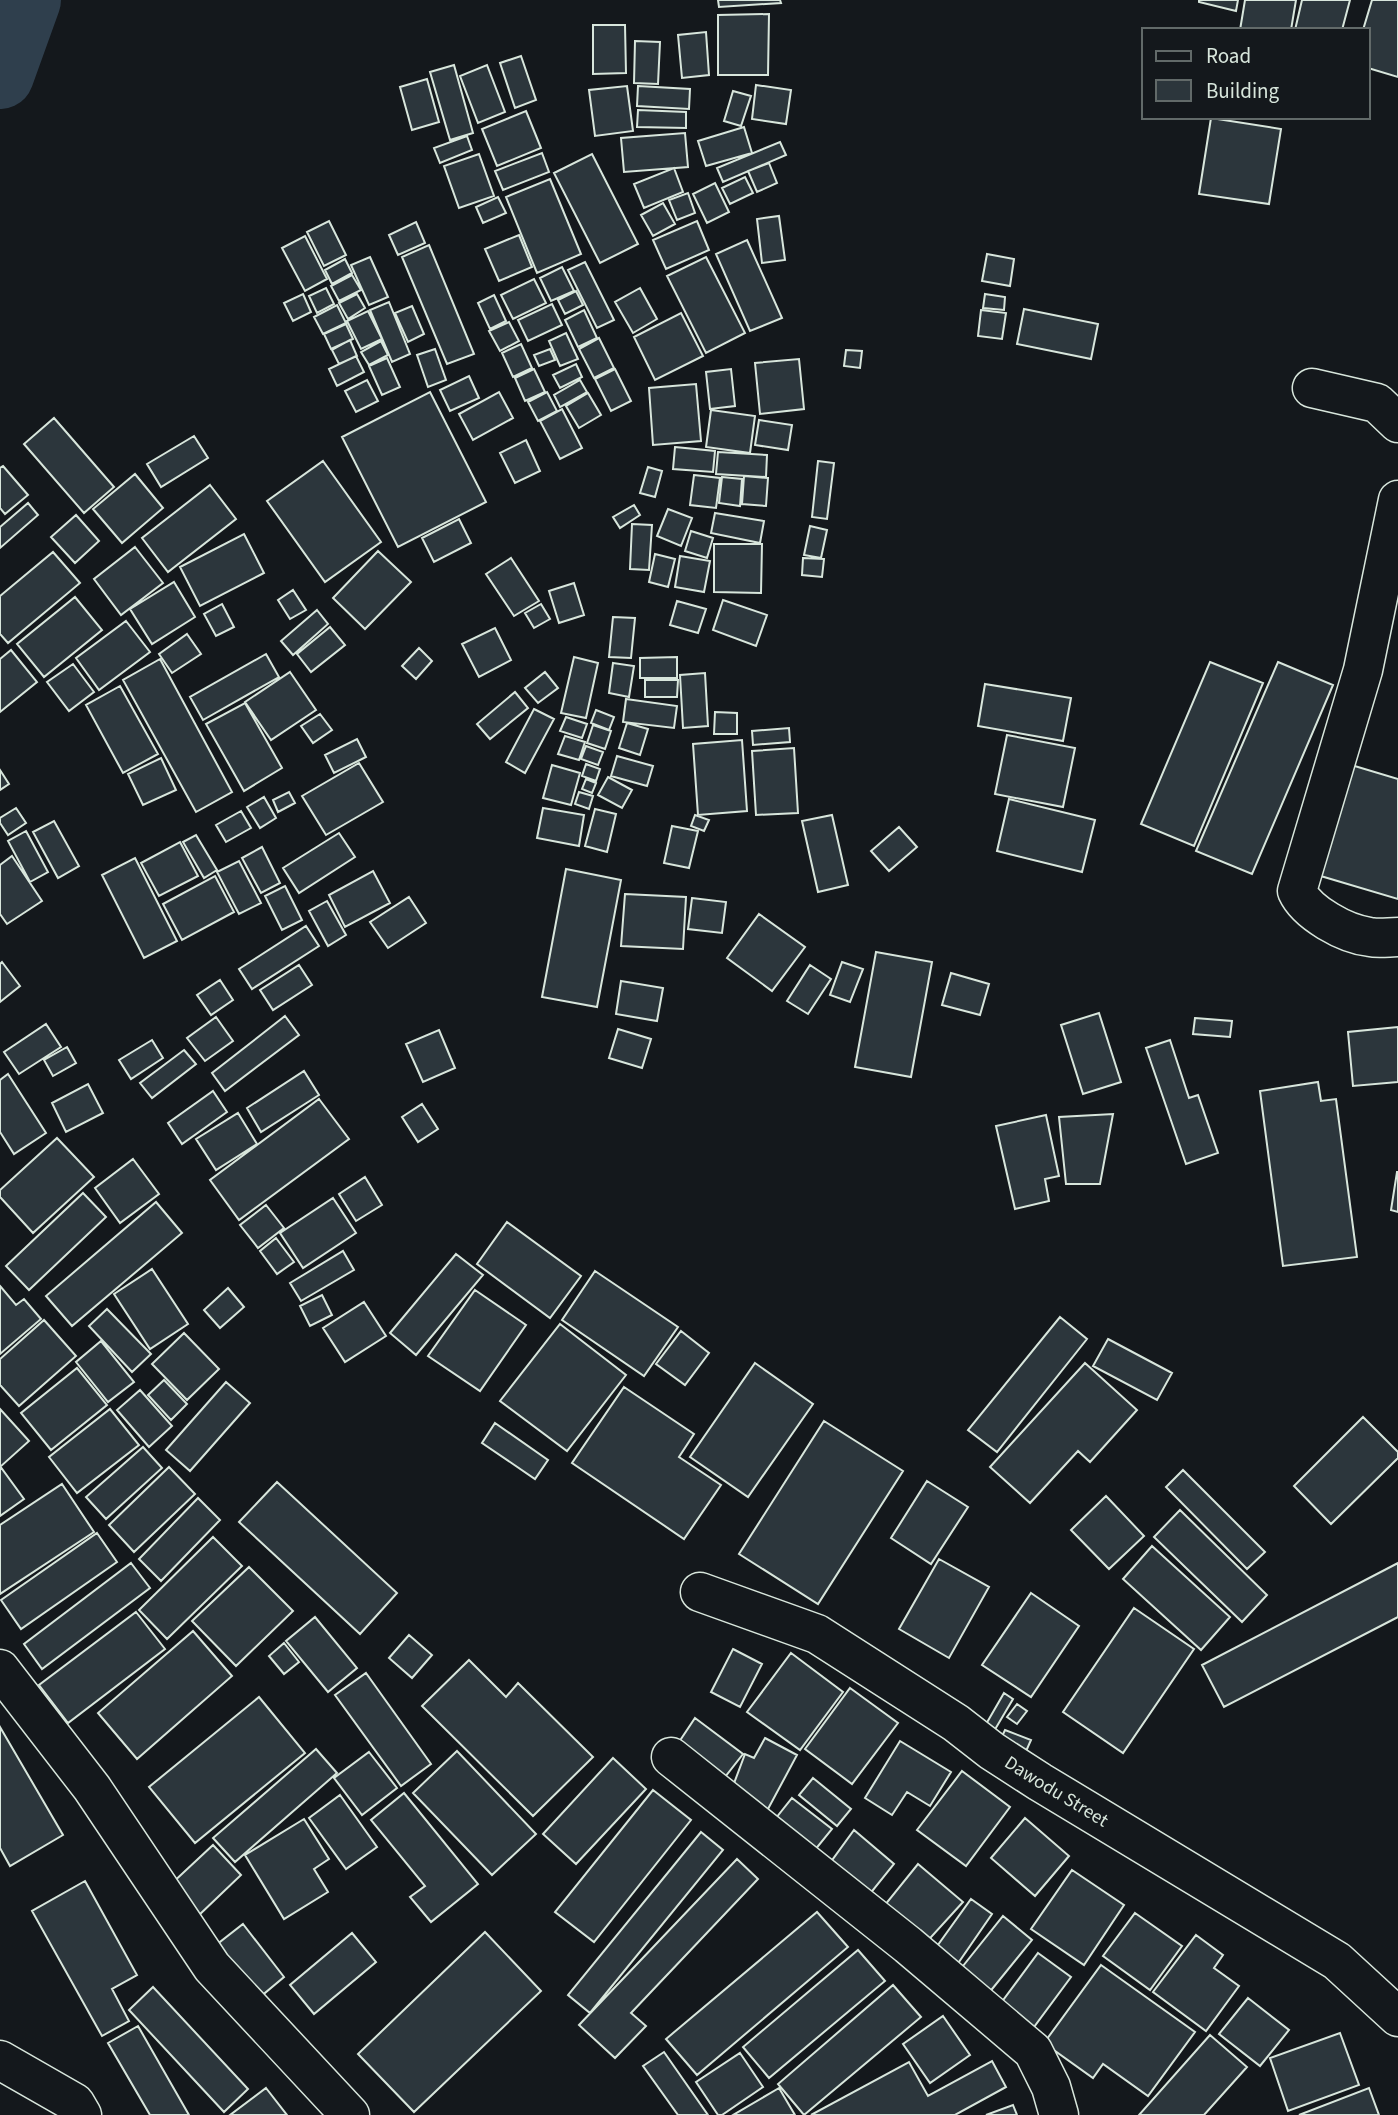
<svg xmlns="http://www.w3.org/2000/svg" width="1398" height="2115" font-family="'Source Sans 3',sans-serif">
<rect width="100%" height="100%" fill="#14181c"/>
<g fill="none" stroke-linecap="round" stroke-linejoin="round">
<!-- river -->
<path stroke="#2f3f4d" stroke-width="68" d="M0,75L27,0"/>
</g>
<!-- building -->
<path fill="#2c363c" stroke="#d8e6dc" stroke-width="2" d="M718,0H780L781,3L719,7Z
M1199,0H1238L1236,11L1199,2Z
M1245,0H1296L1291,30H1240Z
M1302,0H1350L1342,30H1295Z
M1372,0H1398V77L1368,68V30H1363Z
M769,14L768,75H718V15Z
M593,25H625L626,73L593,74Z
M706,32L709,75L682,78L678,35Z
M635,41L660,42L658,84L634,83Z
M521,56L536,100L515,108L500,63Z
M454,65L473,133L450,140L430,72Z
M487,65L505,112L478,123L460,76Z
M427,79L439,122L412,130L400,87Z
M756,85L791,90L786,124L752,119Z
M627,86L633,131L595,136L589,90Z
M638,86L690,89L689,109L637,106Z
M733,91L751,96L741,126L724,121Z
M638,110L686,112V128L637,127Z
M526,111L541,148L497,166L482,129Z
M1211,118L1281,129L1269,204L1199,194Z
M744,127L752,153L706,166L698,141Z
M685,133L688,167L624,172L621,138Z
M467,136L472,150L440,163L434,148Z
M780,142L786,155L723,182L717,168Z
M542,153L549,172L503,190L495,171Z
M479,154L494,196L459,208L444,166Z
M592,154L638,244L600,263L554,173Z
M769,163L777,183L757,192L748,171Z
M674,168L683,192L644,208L634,184Z
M745,177L753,193L730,204L722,188Z
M550,179L581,254L537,273L506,197Z
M715,183L729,212L707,223L693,194Z
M688,193L695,213L677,220L669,200Z
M498,197L506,213L483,223L476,207Z
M663,203L675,224L653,236L641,215Z
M779,216L785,260L762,263L757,219Z
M329,221L346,255L324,266L307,232Z
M697,221L709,250L666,269L653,240Z
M416,222L425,243L398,255L389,235Z
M519,235L532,267L499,281L485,249Z
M305,236L327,279L305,291L282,248Z
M747,240L782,318L750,331L716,254Z
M429,245L474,354L447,364L402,257Z
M987,254L1014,259L1010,286L982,281Z
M370,257L388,297L369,305L351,265Z
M706,257L745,333L706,353L667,276Z
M345,259L352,273L332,284L325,270Z
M585,262L614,320L597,328L568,270Z
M562,267L574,291L551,301L540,278Z
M352,275L361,290L339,301L331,286Z
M534,279L546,303L513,319L501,295Z
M326,288L334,304L317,313L309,296Z
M640,288L657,319L633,333L615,302Z
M576,291L583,305L565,314L558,300Z
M303,294L311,312L293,321L284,303Z
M357,294L365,308L348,319L339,303Z
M985,294L1005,297L1004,310L983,308Z
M494,295L506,321L490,329L478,303Z
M389,302L410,354L392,362L370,310Z
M552,304L562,325L528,341L518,320Z
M337,305L346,323L323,334L314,317Z
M412,306L424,334L408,342L395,313Z
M1024,309L1098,324L1091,359L1017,344Z
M584,310L597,338L578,347L565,320Z
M981,310L1006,313L1002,339L978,336Z
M368,311L382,339L361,349L347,321Z
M681,313L703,356L655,380L634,337Z
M509,322L519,341L500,351L489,331Z
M346,324L353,339L331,349L324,334Z
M566,333L578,359L560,366L549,341Z
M599,338L614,368L594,378L579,349Z
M350,340L357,356L339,364L332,350Z
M381,341L388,355L369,365L361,352Z
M521,344L532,368L513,377L502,353Z
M435,349L446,380L428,387L417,355Z
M550,349L555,360L539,366L534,355Z
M846,350L862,351L860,368L844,366Z
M356,356L364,372L337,386L329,369Z
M387,358L400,387L382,395L369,366Z
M799,359L804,409L760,414L755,363Z
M576,364L582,377L560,388L553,375Z
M534,369L545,392L525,401L515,378Z
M615,369L631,401L611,411L595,379Z
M731,369L735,406L710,409L706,372Z
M469,376L479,398L450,411L440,390Z
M367,380L378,401L356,412L345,391Z
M580,380L587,392L560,407L554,395Z
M696,384L701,441L653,445L649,388Z
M430,392L486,502L398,547L342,437Z
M499,392L513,418L473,440L459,414Z
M547,392L557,411L538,421L528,402Z
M588,393L601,415L579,428L566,406Z
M562,409L582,448L560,459L540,421Z
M711,410L755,416L750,453L706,447Z
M54,418L114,487L84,513L24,444Z
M759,420L792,425L788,450L755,445Z
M194,436L208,458L161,487L147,464Z
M526,440L540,471L515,483L500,453Z
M675,447L715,451L713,472L673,469Z
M718,452L767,455L766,477L716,474Z
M323,461L381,542L325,582L267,501Z
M818,461L834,463L827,519L812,517Z
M3,466L28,495L5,514L0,508V468Z
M648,467L662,471L655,497L640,493Z
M135,474L163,508L122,543L93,509Z
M694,475L720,478L716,508L690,505Z
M744,476L768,478L766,506L742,504Z
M722,477L742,479L740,506L719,503Z
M210,485L236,519L168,572L142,538Z
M28,503L38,515L0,548V527Z
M634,505L640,515L620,528L613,517Z
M668,509L692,518L681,546L657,536Z
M715,513L764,521L760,543L711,533Z
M76,515L99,541L75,563L51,537Z
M459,519L471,543L434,562L422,538Z
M632,524L652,525L649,570L630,569Z
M810,526L827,530L821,558L804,555Z
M691,531L713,538L707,558L685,551Z
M244,534L264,573L200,606L180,567Z
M714,544H762L761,593L714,592Z
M135,547L163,583L121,615L94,579Z
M378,551L411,582L365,629L333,598Z
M53,552L80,583L8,643L0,634V596Z
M655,554L675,559L668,587L649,582Z
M680,556L710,561L704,592L675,587Z
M511,558L539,601L514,616L486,574Z
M803,558L824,559L822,577L802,575Z
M174,582L195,617L152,644L130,609Z
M574,583L584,615L559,623L549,591Z
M293,590L306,610L290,619L278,600Z
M75,597L102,630L44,677L17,644Z
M723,600L767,615L756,646L713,630Z
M677,601L706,609L698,633L670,625Z
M222,604L234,627L216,636L204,614Z
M541,604L550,619L534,628L525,613Z
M317,610L328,624L293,655L281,641Z
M613,617L635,618L631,658L609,657Z
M126,621L150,652L99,690L76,658Z
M330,627L345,645L311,672L297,654Z
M495,628L511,660L479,677L462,644Z
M187,634L201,654L172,673L159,654Z
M419,648L432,661L416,679L402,666Z
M11,650L37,682L0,712V659Z
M266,654L279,677L203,720L190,697Z
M574,657L598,663L586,718L561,713Z
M677,657V678H640V658Z
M160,659L232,792L196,812L123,680Z
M1210,662L1263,683L1194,846L1141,824Z
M1278,662L1333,685L1252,874L1196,851Z
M613,663L634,666L629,697L609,693Z
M73,664L94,692L69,711L47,682Z
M290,672L316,710L271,740L245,702Z
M545,672L558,688L538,703L525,688Z
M705,673L708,726L683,728L680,675Z
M645,680H678L677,697H645Z
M985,684L1071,698L1063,741L978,726Z
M120,686L158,754L123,773L86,705Z
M515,692L528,708L490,739L477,724Z
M626,699L677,706L674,728L623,722Z
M245,703L282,768L244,791L206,724Z
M534,709L554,719L525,773L506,762Z
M596,710L614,717L609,730L591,723Z
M715,712L737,713V734H714Z
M320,714L332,730L313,743L301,726Z
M566,717L587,724L582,738L560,731Z
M627,723L648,729L640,755L619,748Z
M593,725L611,731L605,749L587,743Z
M789,728L790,742L753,745L752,731Z
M1007,735L1075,748L1063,807L995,794Z
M565,736L585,742L579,760L558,754Z
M357,739L366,757L334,773L325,755Z
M742,740L747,811L698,815L693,744Z
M586,746L603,752L598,765L581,759Z
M794,748L798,813L756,815L752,751Z
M617,756L653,766L647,786L611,776Z
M161,758L176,790L143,805L128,774Z
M359,763L383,802L326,835L302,796Z
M586,764L600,769L596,781L582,776Z
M1348,764L1398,779V899L1314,874Z
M552,765L580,773L571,805L543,798Z
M0,770L9,784L0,790Z
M608,777L632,790L622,808L598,795Z
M586,779L596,783L592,793L582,789Z
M289,792L295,803L278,812L273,800Z
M579,792L593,796L589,809L575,804Z
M264,797L276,818L260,828L247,807Z
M1009,799L1095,820L1082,872L997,851Z
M16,808L26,823L8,835L0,823V818Z
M543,808L584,815L579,846L537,838Z
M595,809L616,814L607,852L585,846Z
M241,811L251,828L226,842L216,825Z
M695,815L709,820L704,831L691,826Z
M832,815L848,885L818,892L802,821Z
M54,821L79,866L58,878L33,832Z
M672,826L698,831L689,868L664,863Z
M899,827L917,847L889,871L871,851Z
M26,831L48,872L30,882L8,841Z
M339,833L355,857L299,893L283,868Z
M196,835L217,870L204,878L183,842Z
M180,842L198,876L159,896L141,863Z
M262,847L280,883L261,893L242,858Z
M12,856L42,901L7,924L0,914V865Z
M135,858L177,941L144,958L102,875Z
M239,861L261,903L239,914L217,872Z
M566,869L621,880L597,1007L542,997Z
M373,871L390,903L345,927L329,895Z
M215,876L234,912L182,940L163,904Z
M285,886L302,920L282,930L265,896Z
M625,894L686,897L683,949L621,946Z
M409,897L426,923L388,948L370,922Z
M692,898L726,902L722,933L688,929Z
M327,901L346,935L328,946L309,911Z
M759,914L805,947L772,991L727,958Z
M306,926L319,946L252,989L239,969Z
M876,952L932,962L911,1077L855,1067Z
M2,962L20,986L0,1002V964Z
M842,962L863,969L850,1002L830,995Z
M299,965L312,985L273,1010L260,990Z
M810,965L831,979L808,1014L787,1001Z
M951,973L989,984L980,1015L942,1005Z
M220,980L233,1000L211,1015L197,995Z
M621,981L663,988L657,1021L616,1014Z
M1099,1013L1121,1082L1083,1094L1061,1025Z
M285,1016L299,1035L225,1091L212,1073Z
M216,1017L233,1041L205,1061L187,1038Z
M1195,1018L1232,1021L1230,1037L1193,1034Z
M46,1024L61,1047L19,1074L4,1052Z
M1398,1027V1082L1353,1086L1348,1032Z
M618,1029L651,1039L642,1068L609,1058Z
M439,1030L455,1068L423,1082L406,1044Z
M152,1040L163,1058L131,1079L119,1060Z
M1170,1040L1189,1098L1198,1095L1218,1153L1186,1164L1146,1048Z
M67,1047L76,1063L53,1076L44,1060Z
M184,1050L196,1064L152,1098L140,1083Z
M304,1071L319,1095L261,1132L247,1108Z
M8,1074L46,1133L14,1154L0,1132V1080Z
M1318,1082L1321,1101L1336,1099L1357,1257L1283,1266L1260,1091Z
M88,1084L103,1113L66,1132L52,1103Z
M213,1091L227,1112L182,1144L168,1123Z
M319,1099L349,1139L239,1220L210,1180Z
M422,1104L438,1129L418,1142L402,1117Z
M238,1113L257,1144L216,1170L196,1139Z
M1113,1114L1100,1184H1066L1059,1117Z
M1046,1115L1059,1176L1045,1179L1049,1201L1015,1209L996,1126Z
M57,1138L94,1177L33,1233L0,1197V1190Z
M133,1159L159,1194L120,1223L95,1188Z
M1397,1172H1398V1212L1391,1210Z
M365,1177L382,1205L356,1221L339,1194Z
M83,1193L106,1217L29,1290L6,1266Z
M333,1198L356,1233L303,1268L280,1233Z
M156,1202L182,1233L72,1326L46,1296Z
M266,1205L284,1228L258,1248L240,1225Z
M507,1222L581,1276L550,1318L477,1264Z
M276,1238L294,1262L277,1274L260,1251Z
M343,1251L354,1270L301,1301L290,1283Z
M456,1254L483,1275L416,1355L390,1333Z
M152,1269L188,1324L150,1349L114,1294Z
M595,1271L678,1327L644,1376L562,1320Z
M0,1286L16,1305L24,1299L41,1319L0,1354Z
M228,1288L244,1307L220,1328L204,1310Z
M475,1290L526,1325L480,1391L428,1356Z
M322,1295L332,1315L310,1326L300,1306Z
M364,1302L386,1336L345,1362L323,1328Z
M107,1309L151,1354L132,1372L89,1326Z
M1060,1317L1087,1339L997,1452L968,1430Z
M44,1320L76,1356L19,1406L0,1385V1359Z
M560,1324L626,1375L567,1451L500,1401Z
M681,1331L709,1353L685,1385L656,1364Z
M184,1333L219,1369L187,1400L152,1364Z
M1108,1339L1172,1373L1157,1400L1093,1366Z
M101,1341L134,1382L108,1402L76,1362Z
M755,1363L813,1404L748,1497L690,1457Z
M1085,1363L1137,1410L1090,1462L1078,1451L1030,1503L990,1467Z
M77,1368L107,1405L51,1450L21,1413Z
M164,1380L187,1404L171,1420L148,1395Z
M226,1382L250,1403L190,1471L166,1450Z
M624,1387L694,1434L679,1457L721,1485L684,1539L572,1463Z
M140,1390L172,1426L149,1447L117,1410Z
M0,1409L29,1441L0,1467Z
M110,1409L139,1445L77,1493L49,1457Z
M1363,1417L1398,1452V1458L1331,1524L1294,1486Z
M824,1421L903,1471L818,1604L739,1554Z
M495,1423L548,1460L535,1479L482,1443Z
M143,1447L162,1468L106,1519L86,1497Z
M0,1466L24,1499L0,1516Z
M169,1467L195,1494L134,1552L109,1525Z
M1183,1470L1265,1552L1247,1569L1166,1487Z
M927,1481L968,1507L931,1564L891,1538Z
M277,1482L397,1593L360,1634L239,1522Z
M62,1484L94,1532L0,1594V1525Z
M1106,1496L1144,1536L1109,1569L1071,1530Z
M198,1498L220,1520L161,1581L139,1559Z
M1180,1510L1267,1595L1242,1622L1154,1537Z
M97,1533L117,1562L21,1629L1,1600Z
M213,1537L242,1566L167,1639L139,1610Z
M1152,1546L1230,1617L1201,1650L1123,1579Z
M939,1559L989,1587L949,1658L899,1629Z
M131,1563L150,1588L42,1669L24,1644Z
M1398,1563V1617L1224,1707L1202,1665Z
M249,1567L293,1611L236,1666L192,1621Z
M1031,1593L1079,1626L1031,1697L982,1665Z
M1134,1608L1194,1649L1123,1753L1063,1712Z
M136,1612L165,1649L68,1723L39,1685Z
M315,1617L357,1668L328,1692L286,1641Z
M193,1631L232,1676L137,1759L98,1713Z
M409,1635L432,1655L412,1678L389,1658Z
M284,1643L299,1662L284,1674L269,1656Z
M733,1649L762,1664L740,1707L711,1692Z
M791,1653L843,1692L800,1750L747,1712Z
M469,1660L506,1697L518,1683L593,1757L533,1816L422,1706Z
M366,1673L431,1764L401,1786L335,1695Z
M850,1688L898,1723L852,1784L805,1749Z
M1004,1693L1013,1699L987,1743L978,1738Z
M259,1697L305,1753L195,1843L149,1787Z
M1017,1704L1027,1711L1017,1724L1007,1717Z
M695,1718L743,1754L718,1786L673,1751Z
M0,1727L63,1835L10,1866L0,1848Z
M1005,1730L1031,1740L1023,1758L997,1747Z
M765,1738L797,1755L761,1822L730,1794L745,1754L754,1758Z
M900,1741L951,1772L930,1806L907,1792L892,1815L865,1798Z
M316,1749L337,1773L235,1862L213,1838Z
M457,1751L536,1834L492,1875L413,1793Z
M369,1752L397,1788L362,1815L334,1778Z
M613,1758L646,1789L576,1864L543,1834Z
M962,1771L1010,1807L966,1866L917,1830Z
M813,1778L851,1809L837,1826L799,1795Z
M653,1790L691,1820L594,1942L555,1912Z
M404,1793L478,1884L431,1922L410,1897L425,1886L371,1820Z
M340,1795L377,1847L346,1869L309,1818Z
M792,1798L832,1829L806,1861L768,1828Z
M1025,1818L1069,1856L1035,1896L991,1858Z
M304,1819L329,1859L314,1869L328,1892L284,1919L245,1855Z
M854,1830L894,1864L861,1905L825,1870Z
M701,1832L723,1850L590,2013L568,1995Z
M213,1845L241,1875L198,1916L169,1886Z
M737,1859L758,1879L631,2013L646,2026L615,2058L579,2025Z
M918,1864L963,1902L923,1946L880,1911Z
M1072,1870L1124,1905L1084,1965L1031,1929Z
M85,1881L137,1975L112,1989L129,2021L102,2036L32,1911Z
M971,1899L992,1914L952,1972L930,1956Z
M817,1912L848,1947L697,2075L666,2039Z
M1135,1913L1182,1946L1150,1990L1103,1956Z
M1003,1916L1032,1940L984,1999L955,1976Z
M243,1924L284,1977L253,2003L211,1949Z
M485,1932L541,1991L414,2112L358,2054Z
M352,1933L376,1962L314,2014L290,1985Z
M1196,1935L1223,1955L1214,1968L1239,1986L1206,2031L1153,1992Z
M858,1950L885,1981L769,2078L743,2047Z
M1038,1953L1071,1977L1031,2031L998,2007Z
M1101,1965L1195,2032L1148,2096L1103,2064L1093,2078L1044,2043Z
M893,1985L921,2017L804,2115L778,2084Z
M153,1987L248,2089L224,2112L129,2010Z
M1248,1998L1289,2030L1260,2066L1219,2034Z
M943,2016L970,2055L930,2083L903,2044Z
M138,2026L189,2115H150L108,2043Z
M1340,2033L1359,2085L1288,2111L1270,2058Z
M1210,2035L1247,2067L1204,2115H1139Z
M664,2052L708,2115H678L643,2066Z
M740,2053L763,2087L722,2115H718L696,2082Z
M992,2061L1006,2087L955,2115H811L909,2062L928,2096Z
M266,2088L287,2115H230Z
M779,2088L795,2115H733Z
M1369,2088L1379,2115H1299Z
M1013,2105L1017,2115H986Z"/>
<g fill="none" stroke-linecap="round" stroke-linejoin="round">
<defs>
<g id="minor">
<path d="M1312,388L1377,403L1398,423"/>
<path d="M1398,500L1363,670L1297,891C1307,913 1345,934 1370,937C1379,939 1389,937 1398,937"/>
<path id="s1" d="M700,1592L817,1634L956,1723L992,1751L1040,1782L1337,1961L1398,2017"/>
<path d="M0,1669L92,1788L212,1967L350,2115"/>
<path d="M671,1757L908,1945L1033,2051L1051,2087L1059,2115"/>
<path d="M0,2060L75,2103L82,2115"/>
</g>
</defs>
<!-- minor casing -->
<use href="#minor" stroke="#d8e6dc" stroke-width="41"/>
<!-- minor -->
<use href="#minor" stroke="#14181c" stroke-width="38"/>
</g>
<g text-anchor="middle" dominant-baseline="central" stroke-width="5" stroke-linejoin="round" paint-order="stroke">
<!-- street labels -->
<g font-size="19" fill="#d8e6dc" stroke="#14181c">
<text stroke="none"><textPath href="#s1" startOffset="411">Dawodu Street</textPath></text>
</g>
</g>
<!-- legend -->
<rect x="1142" y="28" width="228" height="91" fill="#14181c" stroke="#626a69" stroke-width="2"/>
<rect x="1156" y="51" width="35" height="10" fill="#14181c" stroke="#626a69" stroke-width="2"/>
<text x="1206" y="63" font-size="21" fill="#d8e6dc">Road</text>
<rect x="1156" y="80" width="35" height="21" fill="#2c363c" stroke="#626a69" stroke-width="2"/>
<text x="1206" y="98" font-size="21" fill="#d8e6dc">Building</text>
</svg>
